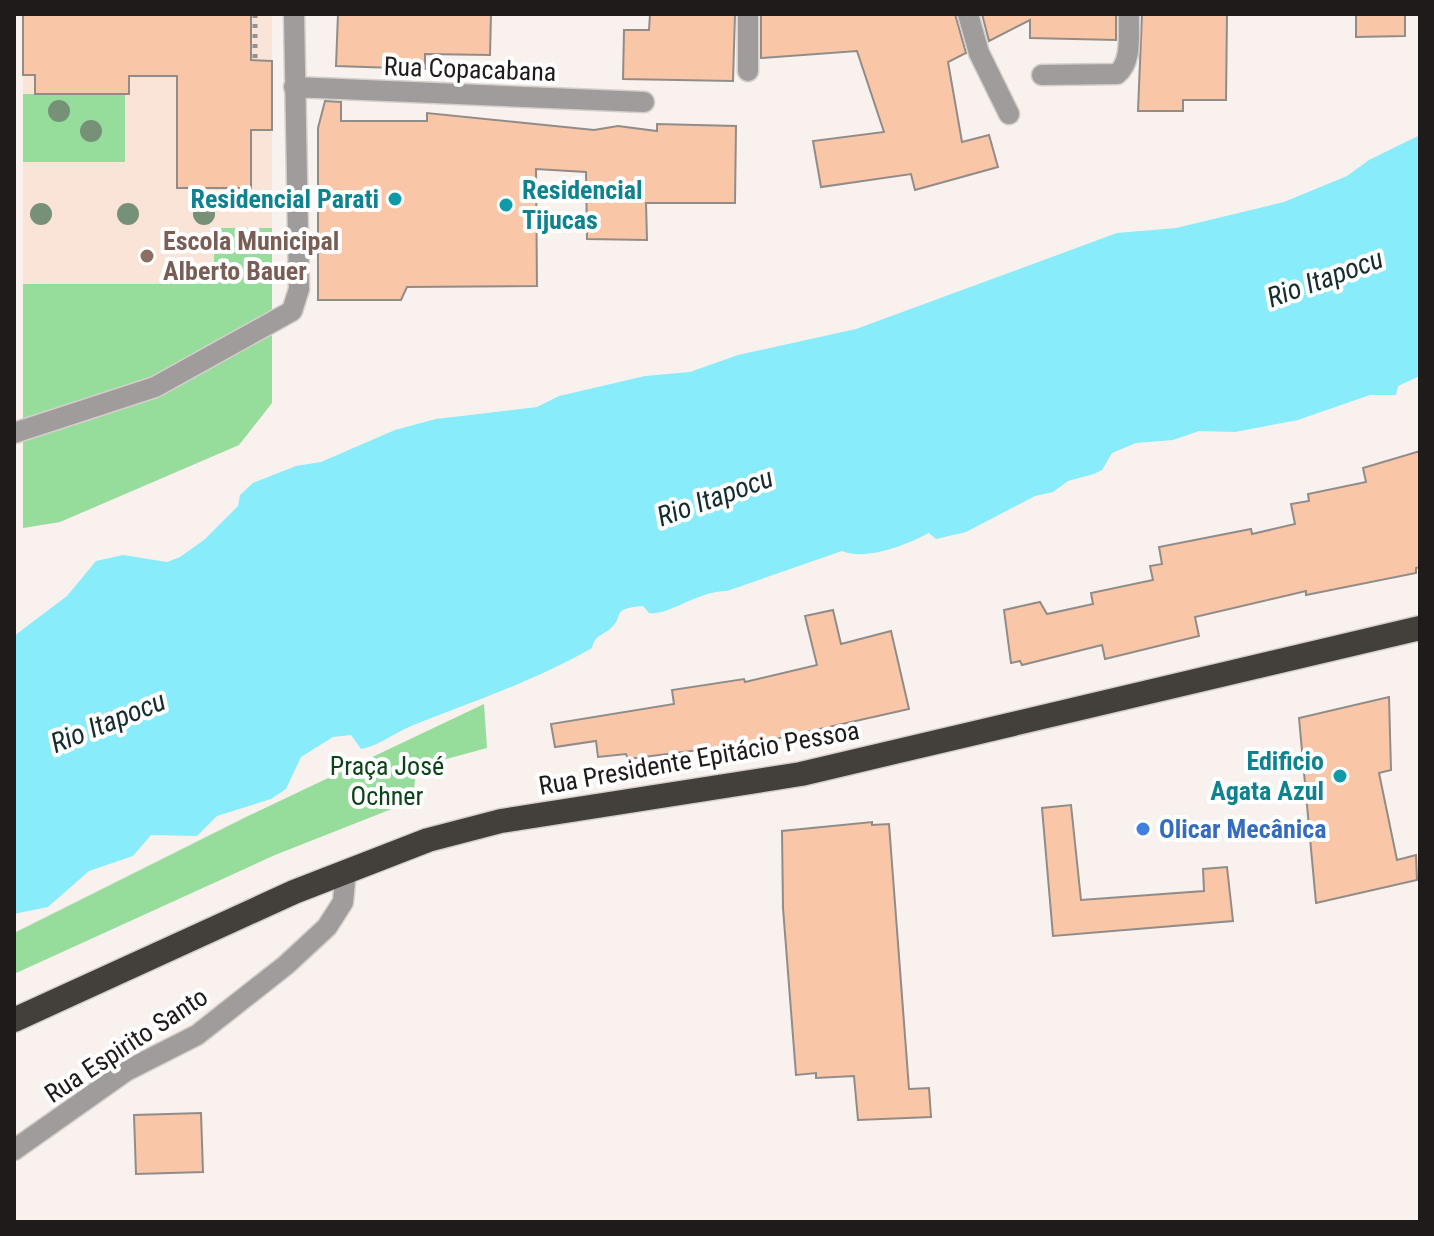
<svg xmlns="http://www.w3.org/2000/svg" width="1434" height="1236" font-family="'Roboto Condensed',sans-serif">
<rect width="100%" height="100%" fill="#f8f1ee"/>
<!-- education -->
<path fill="#fae3d7" d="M23,14H272V403L239,445L60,522L23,528Z"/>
<!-- green -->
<path fill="#96dd9c" d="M23,94H125V162H23Z
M214,228H272V403L239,445L60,522L23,528V284H214Z
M484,704L487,748L417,767L412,801L275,855L14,974V933L248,816Z"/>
<!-- water -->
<path fill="#89ecfa" d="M1420,135V376L1398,386L1396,395H1370L1298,420L1235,432L1199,431L1173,440L1136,443L1112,453L1102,470L1094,474L1068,481L1053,492L1035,496L966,532L936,539L929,533C906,545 867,561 842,551L727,591C697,591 669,616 649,613L643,606C608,609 627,615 609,630C600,636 595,636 592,648C534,681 472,702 411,726C394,733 379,746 361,749L351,735L333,737L301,757L286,789L271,799L217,816L197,836L151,835L133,856L89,871L48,907L14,914V636L67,596L96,561L123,555L167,562L180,557L204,540L238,506L240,495L253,483L296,466L321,462L395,430L436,419L537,407L559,396L645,376L690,372L738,355L856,329L1117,233L1176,228L1284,202L1347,176L1369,160Z"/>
<!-- building -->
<path fill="#fac6a8" stroke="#928c89" stroke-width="2" d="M23,14H251V60L272,61V130H251V188H177V76H129V94H35V75H23Z
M338,14H491L490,55L425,54V69L336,66Z
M650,14H735L733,81L623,79L624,30H649Z
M761,14H955L966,53L948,62L962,142L989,135L998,167L915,190L911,174L821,187L813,141L884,132L857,51L761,58Z
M982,14H1116V40L1030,38V20L989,41Z
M1142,14H1227L1226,100H1183V111H1138Z
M1356,14H1405V36L1356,37Z
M325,101L341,102V121H427V113L594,130L618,126L657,131V124L736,126L735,203H646L647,240L587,239L586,172L536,169L537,286L407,287L401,300H318V128Z
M1420,451V567L1416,568V573L1306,595V591L1195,617L1199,636L1105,659L1102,645L1022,665L1020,661L1011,663L1004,610L1040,602L1047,614L1093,604L1091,593L1153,580L1150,566L1162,564L1159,547L1251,529L1252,534L1295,524L1291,504L1309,501L1308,494L1366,482L1363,468Z
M833,610L841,644L891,631L909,709L762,742L628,759L626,754L598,757L596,741L555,747L551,724L674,704L672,690L744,679L745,682L817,665L805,616Z
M1389,697L1391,770L1379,773L1397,860L1416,855L1417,880L1316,903L1299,718Z
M1071,805L1081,900L1204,891L1203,869L1227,867L1233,921L1053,936L1042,808Z
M872,822V825L889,824L909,1089L929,1088L931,1117L858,1120L854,1076L816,1078V1073L796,1075L783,908L782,831Z
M201,1113L203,1172L136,1174L134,1115Z"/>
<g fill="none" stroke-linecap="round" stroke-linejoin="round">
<defs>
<path id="minor" d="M748,14V71
M968,14L979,53L1009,114
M1042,75L1117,74C1133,61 1128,33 1129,14
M294,87L644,102
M14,433L155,387L292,311L299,289L294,14
M14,1150L126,1071L197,1035L286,965L327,927L343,902L346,870"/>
<path id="highway" d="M14,1020L294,892L428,840L501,821L801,774L1420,628"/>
</defs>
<!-- minor casing -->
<use href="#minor" stroke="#d5cfcc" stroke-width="23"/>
<!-- highway casing -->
<use href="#highway" stroke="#d5cfcc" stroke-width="27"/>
<!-- path -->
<path stroke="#95908e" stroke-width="5" stroke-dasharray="4 6" stroke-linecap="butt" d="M255,14V60"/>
<!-- minor -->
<use href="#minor" stroke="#9f9c9b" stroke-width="20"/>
<!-- highway -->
<use href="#highway" stroke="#433f3b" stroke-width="24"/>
</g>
<!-- trees -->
<g fill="#779178">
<circle cx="59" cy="111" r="11"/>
<circle cx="91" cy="131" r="11"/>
<circle cx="41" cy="214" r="11"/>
<circle cx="128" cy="214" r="11"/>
<circle cx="204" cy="214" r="11"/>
</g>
<!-- markers -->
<g fill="#0f9aa8" stroke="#fff" stroke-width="3">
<circle cx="395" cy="199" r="8"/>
<circle cx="506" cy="205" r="8"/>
<circle cx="1340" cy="776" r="8"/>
</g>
<circle fill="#8d6e63" stroke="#fff" stroke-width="3" cx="147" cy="256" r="8"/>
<circle fill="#3f7fe0" stroke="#fff" stroke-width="3" cx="1143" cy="829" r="8"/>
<g text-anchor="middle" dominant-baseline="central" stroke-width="8" stroke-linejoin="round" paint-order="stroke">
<!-- street labels -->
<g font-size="26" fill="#1e1b1a" stroke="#fff">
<text transform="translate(470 69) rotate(2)">Rua Copacabana</text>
<text transform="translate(699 758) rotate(-10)">Rua Presidente Epitácio Pessoa</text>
<text transform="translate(126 1045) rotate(-33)">Rua Espirito Santo</text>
</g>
<!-- culture labels -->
<g font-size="26" font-weight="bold" fill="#0d838f" stroke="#fff" text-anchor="end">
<text x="522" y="190" text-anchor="start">Residencial<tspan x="522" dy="30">Tijucas</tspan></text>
<text x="379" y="199">Residencial Parati</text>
<text x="1324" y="761">Edificio<tspan x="1324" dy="30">Agata Azul</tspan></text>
</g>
<!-- education labels -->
<g font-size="26" font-weight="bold" fill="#785e54" stroke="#fff" text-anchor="start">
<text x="163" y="241">Escola Municipal<tspan x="163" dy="30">Alberto Bauer</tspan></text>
</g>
<!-- park labels -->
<g font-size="26" fill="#0d4318" stroke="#fff">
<text x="387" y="766">Praça José<tspan x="387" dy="30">Ochner</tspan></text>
</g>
<!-- shop labels -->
<g font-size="26" font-weight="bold" fill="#366cbe" stroke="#fff" text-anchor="start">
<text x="1159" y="829">Olicar Mecânica</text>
</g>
<!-- water labels -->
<g font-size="28" font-style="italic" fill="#162d30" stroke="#fff">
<text transform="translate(1325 278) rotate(-20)">Rio Itapocu</text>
<text transform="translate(715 497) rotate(-20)">Rio Itapocu</text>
<text transform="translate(108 722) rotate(-22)">Rio Itapocu</text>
</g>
</g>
<!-- border -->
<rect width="1434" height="1236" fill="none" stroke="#1e1b1a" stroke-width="32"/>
</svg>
